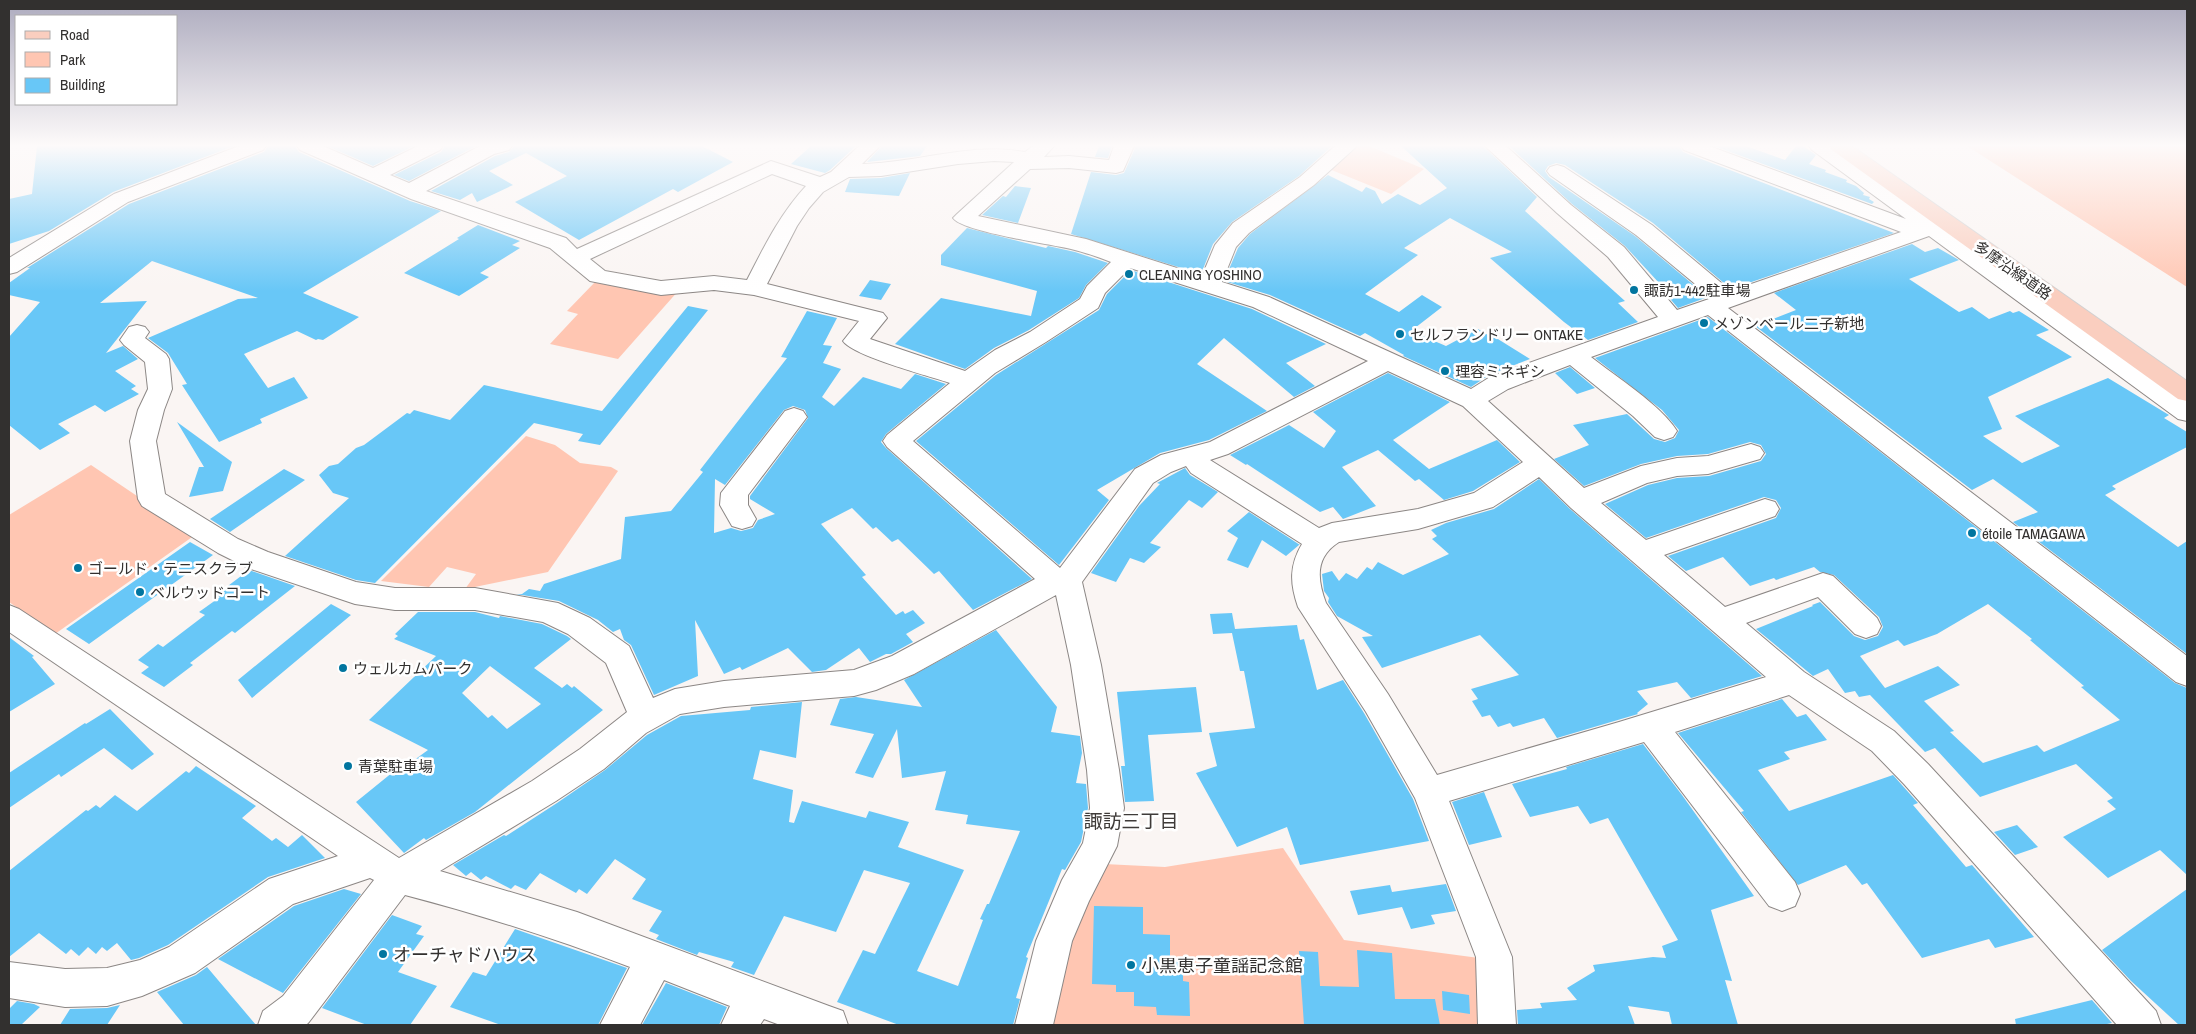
<svg xmlns="http://www.w3.org/2000/svg" width="2196" height="1034" font-family="'Archivo Narrow','Noto Sans JP',sans-serif">
<rect width="100%" height="100%" fill="#faf5f3"/>
<!-- green -->
<path fill="#ffc6b2" d="M1359,146H1369L1424,169L1391,194L1329,169Z
M1967,146H2187V287Z
M596,281L679,290L618,359L550,344L578,314L567,311Z
M526,436L555,445L580,463L611,467L618,471L548,572L465,589L476,574L447,567L429,587L381,581Z
M91,465L195,535L55,634L9,602V515Z
M1283,848L1344,940L1479,958V1025H1052L1068,940L1104,864L1165,867Z"/>
<!-- building -->
<path fill="#68c7f7" fill-rule="evenodd" d="M37,146H234L113,192L49,231L9,244V199L32,194Z
M268,146H295L299,152L410,201L441,211L303,293L359,317L323,340L318,339L316,340L297,331L244,354L268,388L294,377L308,398L260,419L262,423L219,442L182,385L187,384L168,353L148,338L238,299L258,298L152,261L100,303L147,301L106,353L123,346L138,359L115,371L136,386L131,389L139,394L105,412L95,405L58,424L70,433L40,450L9,425V337L40,302L9,295V283L30,268H27L129,204L264,152Z
M327,146H414L373,166Z
M445,146H476L409,181L394,175L441,152Z
M514,146H702L733,162L678,192L673,189L579,240L515,202L567,176L526,153L489,171L513,185L477,202L472,193L460,200L431,191L495,156L509,152Z
M811,146H856L830,170L825,173L791,164Z
M882,146H927L920,156L867,162Z
M1099,146H1112L1108,158L1095,157Z
M1136,146H1332L1299,176L1232,222L1213,244L1201,274L1071,234L1091,172L1116,175L1124,173Z
M1401,146H1483L1537,197L1525,211L1625,301L1618,303L1638,322L1588,340L1564,322L1490,258L1512,252L1450,218L1404,248L1418,255L1365,294L1399,312L1422,295L1442,307L1411,331L1446,346L1478,329L1491,337L1493,336L1530,359L1489,375L1471,387L1403,356L1404,355L1365,333L1360,336L1270,295L1224,281L1238,248L1250,234L1328,175L1362,192L1366,187L1375,191L1382,204L1398,194L1420,205L1447,188Z
M1509,146H1679L1683,152L1894,233L1731,289L1653,223L1565,165L1556,163L1548,166L1545,171L1549,177L1635,236L1708,297L1678,308L1659,286L1660,284L1625,246L1572,204Z
M1714,146H1746L1785,160L1796,146H1803L1816,155L1809,164L1826,170L1825,172L1847,180L1846,182L1856,186L1864,193L1863,195L1870,197L1869,199L1874,202L1872,204Z
M910,173L899,196L845,192L850,179L881,178Z
M1015,186L1031,188L1018,223L982,215L1003,196L1006,197Z
M478,225L520,241L512,245L520,248L480,273L489,277L459,296L404,273L459,239L457,238Z
M967,228L1046,248L1048,246L1075,252L1108,263L1086,285L1079,298L1029,330L994,348L965,369L895,344L941,298L1031,316L1037,291L941,265V255Z
M1912,244L1925,252L1938,248L1959,260L1909,279L1959,312L1972,307L1989,319L2010,311L2013,313L2019,311L2049,330L2036,335L2072,357L1988,397L2002,429L1983,436L2022,463L2060,446L2015,416L2108,378L2169,415L2164,418L2187,432V447L2112,486L2116,489L2105,495L2178,547L2187,541V654L2013,522L2038,512L1993,479L1972,490L1755,326L1796,310L1774,293Z
M1131,270L1252,309L1326,344L1286,363L1315,386L1294,397L1224,338L1197,364L1267,411L1209,440L1160,453L1097,490L1109,500L1059,565L916,441L996,375L1099,310L1107,294Z
M870,280L891,284L881,300L859,296Z
M688,306L708,310L600,445L578,441L583,434L534,423L375,583L356,580L285,556L349,498L333,493L319,475L329,466L338,464L356,448L364,445L407,413L410,414L414,410L450,420L484,385L602,411Z
M807,311L837,318L823,345L832,346L823,363L841,369L822,397L834,406L863,377L901,389L915,374L946,384L886,434L881,442L886,448L1032,579L973,610L939,571L934,574L898,539L892,542L876,527L873,529L852,508L821,524L866,575L862,577L896,615L903,611L905,614L913,610L925,623L906,634L913,642L891,654H886L870,662L859,648L826,670L812,672L788,648L742,670L740,667L724,674L695,620L698,676L654,695L631,645L624,640L620,629L613,632L598,620L559,601L516,594H522L529,589L540,591L544,584L621,559L625,517L671,511L703,472L700,470L787,358L781,357ZM793,406L805,410L808,418L750,496V499L775,514L758,520L753,528L741,531L731,528L714,533L715,479L725,485L784,410Z
M1708,317L2175,683L2187,688V875L2160,850L2108,878L2063,837L2116,809L2107,801L2113,798L2076,764L1980,797L1935,748L1925,752L1870,695L1859,697L1855,691L1845,693L1828,669L1813,676L1756,629L1813,606L1812,605L1820,602L1854,636L1865,640L1878,636L1883,627L1879,617L1834,575L1820,572L1814,567L1776,580L1774,578L1750,586L1723,557L1686,571L1668,556L1776,518L1781,508L1776,500L1764,497L1646,538L1605,504L1648,485L1677,478L1709,476L1761,461L1766,454L1761,445L1750,442L1708,454L1677,456L1641,464L1584,486L1554,459L1589,445L1573,425L1627,414L1654,439L1665,442L1675,438L1679,430L1662,410L1595,358ZM1988,604L2032,639L2030,640L2084,686L2081,687L2120,720L2044,752L2037,745L1983,763L1950,732L1954,731L1924,701L1960,685L1938,666L1885,688L1860,656L1898,640L1904,646L1937,634Z
M1570,367L1595,388L1577,394L1555,373Z
M1388,373L1450,402L1393,440L1429,469L1497,440L1520,462L1473,491L1444,500L1419,479L1415,481L1378,450L1342,467L1376,506L1343,519L1333,507L1320,512L1247,464L1246,465L1230,455L1289,425L1324,448L1336,431L1313,412Z
M177,422L232,462L223,491L189,497L199,467H204Z
M1185,468L1190,475L1218,492L1202,508L1189,500L1150,543L1161,547L1144,563L1130,558L1116,582L1091,573L1139,506L1160,484L1157,483Z
M284,469L305,480L230,532L210,519Z
M1539,479L1570,509L1762,676L1691,698L1677,682L1637,691L1648,704L1637,713L1638,714L1557,738L1544,718L1513,727L1510,723L1498,727L1490,715L1482,717L1472,701L1478,699L1471,689L1519,675L1480,635L1382,668L1362,637L1373,636L1337,616L1328,602L1329,598L1324,591L1322,574L1332,571L1339,581L1346,573L1357,579L1367,567L1372,570L1378,562L1403,575L1449,554L1432,539L1437,536L1431,530L1446,523L1494,509Z
M1249,512L1300,545H1299L1286,556L1262,540L1248,568L1227,560L1238,538L1227,531Z
M190,542L213,555L89,644L66,629Z
M249,570L295,586L235,633L232,631L190,663L193,665L164,687L141,673L149,667L138,660L158,644L163,647L205,615L199,612L220,597L216,595Z
M331,604L351,615L252,698L238,680Z
M418,612H475L499,618L500,616L542,624L567,636L571,639L534,668L562,688L567,684L572,688L574,686L603,710L475,812L426,840L424,838L404,853L356,802L393,772L395,774L428,750L369,720L436,656L394,639L398,636L395,634ZM490,666L541,704L507,729L492,715L488,718L462,693Z
M1232,613L1235,629L1297,625L1300,640L1304,639L1317,690L1343,680L1364,713L1413,799L1429,841L1300,865L1287,827L1237,847L1196,773L1217,766L1209,733L1255,728L1244,671H1240L1232,633L1213,634L1210,614Z
M996,630L1057,707L1051,732L1080,736L1082,753L1076,783L1086,784L1088,808L1081,842L1065,870L1062,869L1026,957L1028,958L1016,998L1020,999L1013,1025H899L837,1002L863,950L875,954L910,883L864,870L836,932L784,916L754,975L731,967L734,962L699,952L697,955L656,939L659,935L649,931L662,911L632,899L646,879L615,859L587,894L579,889L576,893L540,873L526,890L515,885L511,889L486,876L481,880L471,872L466,876L453,865L504,835L506,836L557,803L605,770L647,735L681,716L750,710L751,707L802,702L796,758L760,750L753,779L793,790L789,822L794,823L802,801L866,818L869,811L909,822L898,847L964,870L917,971L958,986L983,920L980,919L987,904H989L1020,831L966,824L968,815L935,810L946,771L902,778L897,729L873,778L855,773L874,734L830,725L840,699L856,697L922,707L904,680Z
M9,637L34,656L32,657L55,684L9,712Z
M1196,687L1202,732L1148,735L1154,801L1125,802L1121,766H1125L1117,692Z
M1782,699L1797,717L1806,714L1827,740L1784,752L1790,759L1758,770L1789,811L1893,775L1918,803L1913,805L1966,867L1972,865L2034,937L1995,948L1989,939L1922,958L1867,883L1862,885L1846,865L1798,885L1741,812L1744,811L1678,733Z
M110,709L154,754L132,770L104,748L61,777L59,774L9,808V773L85,723L86,724Z
M1643,744L1682,795L1754,896L1711,910L1732,981L1725,980L1738,1025H1672L1669,1012L1628,1006L1635,1025H1518L1517,1010L1542,1008L1540,1003L1577,1000L1567,988L1595,971L1593,965L1653,957L1666,958L1662,946L1678,940L1608,818L1590,824L1578,806L1530,817L1512,784L1567,769L1566,767Z
M196,766L256,806L242,818L272,841L276,838L288,847L302,835L325,858L268,877L168,945L139,958L131,960L117,943L107,951L102,947L96,954L88,947L79,956L71,949L66,954L39,933L9,957V871L86,810L88,811L96,805L100,808L115,795L137,811L186,771L189,773Z
M1484,792L1502,837L1469,845L1452,802Z
M2017,825L2038,847L2015,855L1994,832Z
M1446,884L1456,911L1431,915L1435,924L1411,929L1402,907L1358,915L1350,891L1390,885L1392,892Z
M344,889L361,894L283,993L218,959L294,906Z
M2187,889V1025H2179L2131,981L2102,950Z
M1094,906L1143,907V934L1170,935V960H1183V981L1189,982L1190,1016L1157,1015L1156,1007L1134,1006V992H1116V985L1092,984Z
M392,915L422,926L416,934L424,936L398,972L437,986L410,1025H367L322,1008Z
M515,929L627,968L598,1025H501L450,1007L473,972L486,976Z
M1357,950L1392,953L1395,999H1435L1440,1025H1304L1299,951L1318,952L1320,986L1359,987Z
M207,967L256,1025H184L157,992L196,975Z
M666,983L727,1007L719,1025H642Z
M1442,991L1469,995L1470,1014L1443,1010Z
M2092,1000L2112,1023L2102,1025H2016L2015,1019Z
M17,1001L34,1004L40,1007L21,1025H9V1009Z
M120,1005L107,1025H60L70,1009L107,1008Z"/>
<g fill="none" stroke-linecap="round" stroke-linejoin="round">
<defs>
<path id="minor" d="M239,146H266L263,150L128,202L17,272L9,274V258L114,194Z
M297,146H323L373,168L418,146H443L440,150L390,175L409,183L480,146H512L509,150L494,154L426,191L566,238L577,249L771,161L820,177L831,172L859,146H880L862,164C917,163 970,142 1025,152L1033,146H1054L1044,157L1069,156L1109,160L1114,146H1134L1123,171L1116,173L1069,168L1030,169L978,216L1086,239L1202,276L1215,245L1233,223L1300,177L1335,146H1357L1314,185L1249,233L1236,247L1222,282L1269,297L1471,389L1490,377L1658,317L1608,257L1557,213L1485,146H1506L1571,205L1624,247L1677,310L1712,298L1636,235L1550,175L1547,171L1550,167L1557,165L1564,167L1652,225L1731,291L1901,232L1684,150L1681,146H1709L1906,219L1812,150L1809,146H1831L2187,401V421L2178,419L1929,236L1728,308L2187,656V686L2176,682L1708,315L1591,357C1616,377 1661,405 1677,431L1673,437L1664,440L1655,437L1633,416L1570,365L1508,389L1488,401L1584,488L1641,466L1677,458L1708,456L1751,444L1760,447L1764,453L1760,459L1708,474L1677,476L1647,483L1601,503L1646,540L1765,499L1775,502L1779,509L1775,516L1664,555L1725,607L1823,573L1833,576L1877,618L1881,626L1877,634L1866,638L1855,634L1818,597L1746,623L1804,672L1894,731L1928,764L2156,1011L2161,1025H2117L1904,784L1872,751L1789,695L1675,732L1795,882L1800,894L1795,906L1782,911L1769,906L1644,742L1449,801L1512,957L1516,1025H1478L1476,957L1415,798L1366,712L1298,607C1290,584 1289,566 1302,544L1191,473L1186,466L1171,472L1153,483L1082,582L1101,665L1119,770L1124,808L1117,846L1089,901L1072,941L1053,1025H1015L1036,941L1062,880L1083,843L1090,808L1087,770L1071,665L1056,595L914,674L876,690L854,696L724,707L680,714L646,733L604,769L556,801L440,871L577,912L829,1006L843,1011L848,1025H780L764,1019L760,1025H721L730,1006L664,980L640,1025H600L630,967C557,939 482,915 405,895L309,1022L306,1025H258L263,1011L283,996L374,880L370,878L293,904L195,973L142,996L107,1006L65,1007L9,998V962L65,969L107,968L140,960L169,947L269,879L338,856L9,632V605L19,609L399,858L532,781L580,749L627,712L606,663L568,634L543,622L475,610H395L355,604L248,568L218,553L142,506L138,499L130,441L138,410L148,389L145,362L124,345L120,340L129,327L137,325L145,327L149,332L145,338L166,354L169,359L172,389L164,410L156,441L165,494L238,539L268,552L356,582L395,588H475L558,603L590,618L629,646L653,698L675,689L724,681L854,670L892,656L1035,579L887,447L883,441L887,435L950,383C929,376 853,356 843,341L859,321L754,295L714,290L661,295L590,281L550,248L411,199L300,150ZM994,161L1014,162L957,214L953,218C963,232 1050,244 1071,249C1084,252 1098,257 1111,262L1087,286L1080,299L1030,332L995,350L965,371L870,339L887,318L883,313L767,284L797,226L809,208L823,192L849,177L881,176L958,164ZM772,174L806,186C780,214 764,247 747,280L714,276L661,281L605,271L590,259ZM1130,268L1253,307L1368,361L1210,442L1161,455L1135,469L1060,568L913,441L995,373L1046,342L1098,308L1105,293ZM1388,371L1463,406L1523,462L1474,493L1418,509L1332,523L1319,528L1210,460L1228,454ZM1539,477L1571,508L1766,677L1619,722L1437,775L1388,694L1326,603C1317,579 1315,557 1339,542L1418,529L1493,507Z
M794,408L803,411L807,417L748,495V505L756,519L752,526L742,529L732,526L720,505L721,493L785,411Z"/>
<path id="major" d="M1829,146H1852L2187,381V401L2178,399L1832,150Z"/>
</defs>
<!-- minor casing -->
<use href="#minor" stroke="#8c8785" stroke-width="2"/>
<!-- major casing -->
<use href="#major" stroke="#d2d1d1" stroke-width="2"/>
<!-- minor -->
<use href="#minor" fill="#fff" fill-rule="evenodd"/>
<!-- major -->
<use href="#major" fill="#facebf" fill-rule="evenodd"/>
</g>
<!-- sky -->
<linearGradient id="sky" x2="0" y2="1"><stop stop-color="#adabbe"/><stop offset="0.5" stop-color="#fdfafa"/><stop offset="1" stop-color="#fdfafa" stop-opacity="0"/></linearGradient>
<rect width="2196" height="291" fill="url(#sky)"/>
<!-- markers -->
<g fill="#01759f" stroke="#fff" stroke-width="2">
<circle cx="1129" cy="274" r="5"/>
<circle cx="1634" cy="290" r="5"/>
<circle cx="1704" cy="323" r="5"/>
<circle cx="1400" cy="334" r="5"/>
<circle cx="1445" cy="371" r="5"/>
<circle cx="1972" cy="533" r="5"/>
<circle cx="78" cy="568" r="5"/>
<circle cx="140" cy="592" r="5"/>
<circle cx="343" cy="668" r="5"/>
<circle cx="348" cy="766" r="5"/>
<circle cx="383" cy="954" r="5"/>
<circle cx="1131" cy="965" r="5"/>
</g>
<g text-anchor="middle" dominant-baseline="central" stroke-width="5" stroke-linejoin="round" paint-order="stroke">
<!-- street labels -->
<g font-size="15" fill="#32302f" stroke="#fff">
<text transform="translate(2013 270) rotate(35)">多摩沿線道路</text>
</g>
<!-- poi labels -->
<g font-size="15" fill="#32302f" stroke="#fff" text-anchor="start">
<text x="1139" y="274">CLEANING YOSHINO</text>
<text x="1644" y="290">諏訪1-442駐車場</text>
<text x="1714" y="323">メゾンベール二子新地</text>
<text x="1410" y="334">セルフランドリー ONTAKE</text>
<text x="1455" y="371">理容ミネギシ</text>
<text x="1982" y="533">étoile TAMAGAWA</text>
<text x="88" y="568">ゴールド・テニスクラブ</text>
<text x="150" y="592">ベルウッドコート</text>
<text x="353" y="668">ウェルカムパーク</text>
<text x="358" y="766">青葉駐車場</text>
</g>
<!-- near-poi labels -->
<g font-size="18" fill="#32302f" stroke="#fff" text-anchor="start">
<text x="393" y="954">オーチャドハウス</text>
<text x="1141" y="965">小黒恵子童謡記念館</text>
</g>
<!-- near-neighbourhood labels -->
<g font-size="19" fill="#3f3b39" stroke="#fff">
<text x="1131" y="821">諏訪三丁目</text>
</g>
</g>
<!-- border -->
<rect width="2196" height="1034" fill="none" stroke="#32302f" stroke-width="20"/>
<!-- legend -->
<rect x="15" y="15" width="162" height="90" fill="#ffffff" stroke="#adacac"/>
<rect x="25" y="31" width="25" height="8" fill="#facebf" stroke="#adacac"/>
<text x="60" y="40" font-size="15" fill="#32302f">Road</text>
<rect x="25" y="52" width="25" height="15" fill="#ffc6b2" stroke="#adacac"/>
<text x="60" y="65" font-size="15" fill="#32302f">Park</text>
<rect x="25" y="78" width="25" height="15" fill="#68c7f7" stroke="#adacac"/>
<text x="60" y="90" font-size="15" fill="#32302f">Building</text>
</svg>
